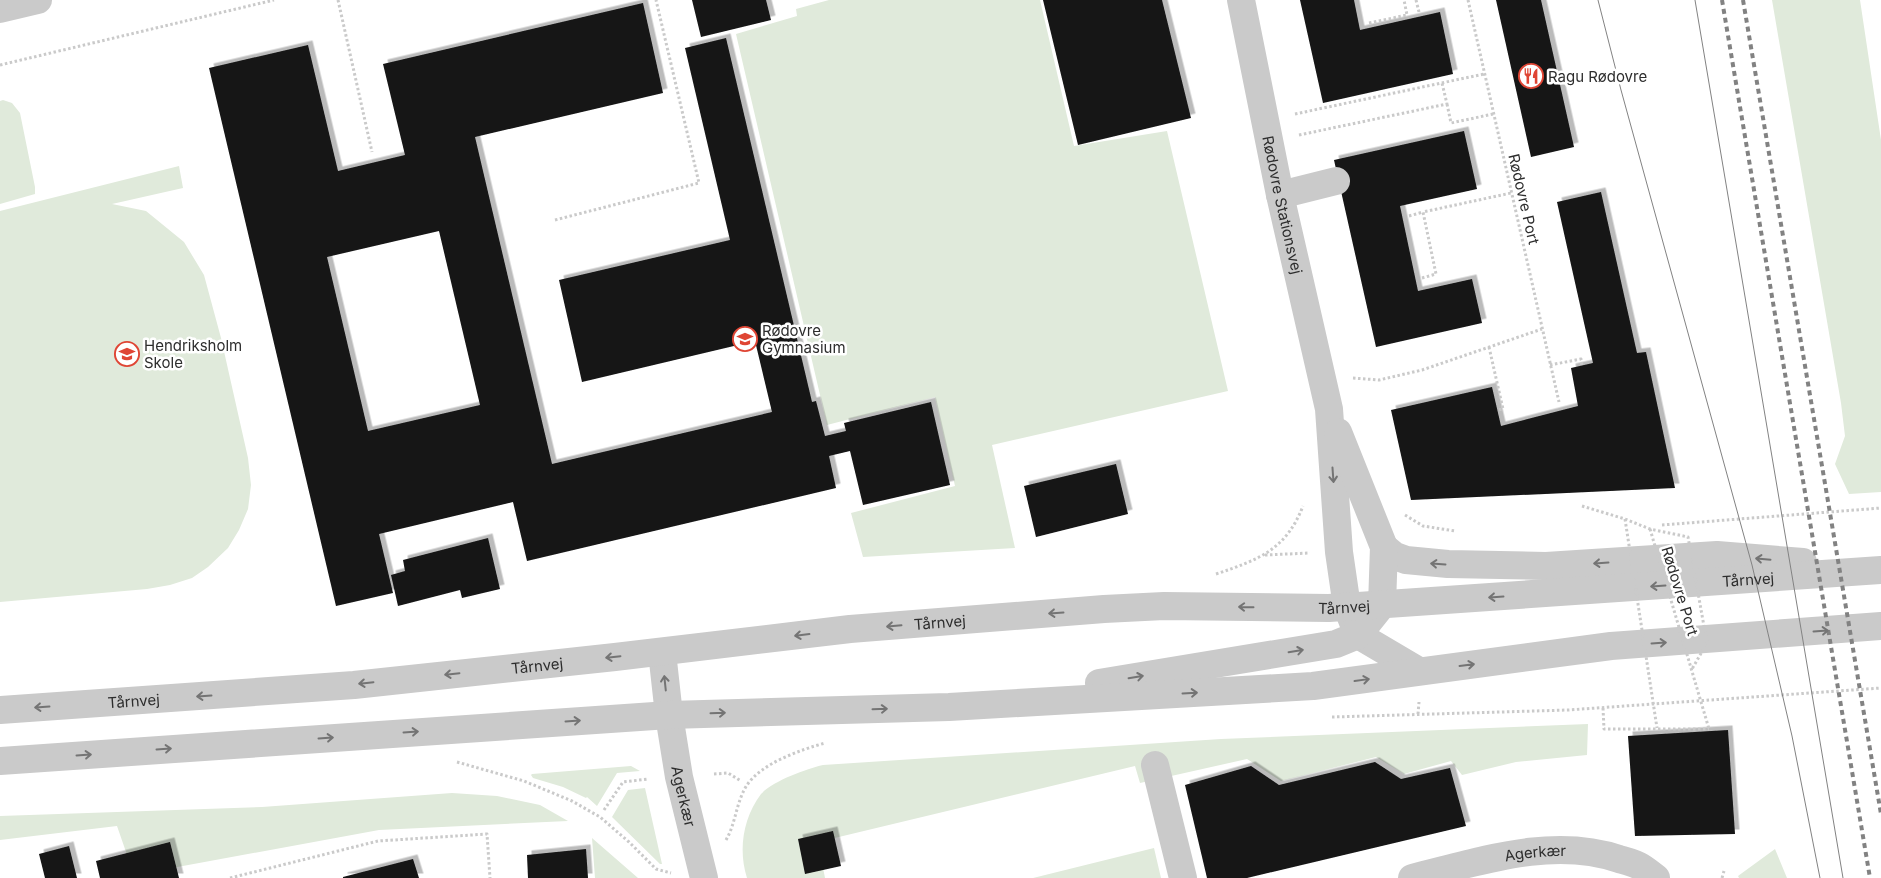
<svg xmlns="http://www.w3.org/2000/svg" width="1881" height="878" font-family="Inter,sans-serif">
<defs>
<filter id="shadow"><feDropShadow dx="4.5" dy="-4.5" stdDeviation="0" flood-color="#0004"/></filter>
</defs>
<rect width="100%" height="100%" fill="#fff"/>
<!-- green -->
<path fill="#e0eadb" d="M829,0H1040L1074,146L1167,131L1228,391L992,445L1015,548L863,557L851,513L955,486L935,397L827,425L736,34L797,16L796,9Z
M1772,0H1860L1881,140V492L1849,494L1835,464L1845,436L1841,403Z
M3,100L12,103L20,113L35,187V194L0,204V101Z
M179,166L183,188L112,204L146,211L184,242L204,275L221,338L248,458L251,485L248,509L239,530L228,548L208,567L192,578L170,585L147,589L0,602V211Z
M1588,724L1587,755L1516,762L1462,775L1451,761L1404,774L1376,757L1281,781L1247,759L1140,783L1135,766L818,842L825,878H747C738,850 743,818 761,794C773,781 806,769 823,765L1221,739Z
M631,766L640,771L617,773L597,806L587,797L586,798L563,787L533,778L531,775L532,774Z
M645,788L662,864H660L612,817L628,790Z
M452,793L497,796L540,805L568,821L379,830L134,875L117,826L0,840V816L262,807Z
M592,838L638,878H595Z
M1154,848L1161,878H1033Z
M1775,849L1787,878H1739L1738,876Z"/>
<!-- building -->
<path fill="#141414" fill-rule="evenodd" filter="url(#shadow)" d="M692,0H766L771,20L701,37Z
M1043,0H1162L1191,118L1078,145Z
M1300,0H1354L1360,30L1440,12L1453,74L1323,103Z
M1496,0H1541L1574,147L1531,157Z
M643,3L663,93L475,137L552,464L772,412L755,341L582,382L559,280L730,240L685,48L726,38L812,402L816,401L825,436L846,431L844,423L931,402L950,485L863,505L850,451L829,456L836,488L527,561L513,502L379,534L393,593L336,606L209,68L308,45L338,171L405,155L383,64ZM439,231L480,405L368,431L327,257Z
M1464,131L1477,189L1400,206L1418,291L1472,279L1482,323L1376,347L1334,160Z
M1601,192L1637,353L1646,352L1675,488L1411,500L1391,410L1492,387L1501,426L1578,406L1571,368L1593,363L1557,202Z
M1116,464L1128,514L1036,537L1024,486Z
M488,538L500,589L462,598L460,590L398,606L391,575L405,571L403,560Z
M1728,730L1735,834L1635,836L1628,736Z
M1375,762L1401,779L1450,768L1466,826L1247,878H1207L1185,785L1251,766L1279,785Z
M833,831L841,866L805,874L798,839Z
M170,842L179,878H100L96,861Z
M69,846L77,878H45L39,854Z
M586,849L588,878H528L527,855Z
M413,859L419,878H343V877Z"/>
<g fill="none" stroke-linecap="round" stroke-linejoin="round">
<!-- path -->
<path stroke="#cacaca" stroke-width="3" stroke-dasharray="2.5 2.5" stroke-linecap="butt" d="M338,0L372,152
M1416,0L1419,12
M1468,0L1559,402
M1369,23L1407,15L1404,0
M0,65L274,0
M1447,104L1451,123L1493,114
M1295,114L1484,74
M1299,135L1447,104L1442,83
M1409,216L1423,212
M555,220L699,183L656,0
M1422,278L1436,274L1423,212L1511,193
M1489,347L1503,409L1497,410
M1550,365L1581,359L1582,366
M1353,378L1379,380L1422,370L1542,329
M1405,515L1423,526L1455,531
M1662,525L1881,508
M1265,555L1310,553
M1216,574C1258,560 1286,550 1303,506
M1603,708L1604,729H1709
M1418,714L1419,702
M1332,717L1568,710L1881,688
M457,762L524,781L572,801L600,817L629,842L656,869L671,873
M714,774L728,773L741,781
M604,810L623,782L648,779
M726,840C736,823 736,802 747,785C762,763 800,750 825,743
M230,878L378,841L487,834L490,878
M1722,878L1724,871"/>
<!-- minor -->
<g stroke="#cacaca" stroke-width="28">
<path id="s1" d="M1241,0L1280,195L1329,409L1339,552L1347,607L1358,635L1419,671"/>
<path d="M0,9L38,0"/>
<path d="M1280,195L1336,181"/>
<path d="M1384,547L1395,556L1406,560L1448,564L1546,566L1717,555L1803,562"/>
<path id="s2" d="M662,652L669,715L679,777L704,878"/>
<path d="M1099,683L1336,644L1358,635L1382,605L1384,547L1338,432"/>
<path id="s3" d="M0,710L354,685L615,657L850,629L1104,609L1164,606L1329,608L1881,570"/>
<path d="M0,761L669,715L949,707L1313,686L1611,646L1881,626"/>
<path d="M1155,765L1183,878"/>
<path id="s4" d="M1412,878C1478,862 1552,836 1619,859C1626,861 1635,863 1641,867C1646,870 1651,874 1656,878"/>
</g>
<!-- tram -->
<path stroke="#828282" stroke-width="1" d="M1598,0L1621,90L1752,565L1792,736L1820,878
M1695,0L1843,878"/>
<!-- rail -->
<path stroke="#828282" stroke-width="4" stroke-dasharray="5 4" stroke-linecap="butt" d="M1722,0L1870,878
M1743,0L1881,814"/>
<!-- path-bridge -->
<path stroke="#cacaca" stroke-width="3" stroke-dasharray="2.5 2.5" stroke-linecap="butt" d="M1582,506L1625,519L1650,529L1688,537L1707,643L1692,669
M1625,519L1657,728
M1650,529L1709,729"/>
</g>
<!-- one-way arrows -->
<defs><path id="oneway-shaft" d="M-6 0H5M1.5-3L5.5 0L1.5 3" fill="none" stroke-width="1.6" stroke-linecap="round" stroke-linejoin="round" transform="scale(1.25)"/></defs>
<g stroke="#747474">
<use href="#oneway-shaft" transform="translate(1333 475) rotate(86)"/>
<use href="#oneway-shaft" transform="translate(1763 559) rotate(-175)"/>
<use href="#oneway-shaft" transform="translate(1601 563) rotate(176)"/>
<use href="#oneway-shaft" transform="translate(1438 564) rotate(-176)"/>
<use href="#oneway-shaft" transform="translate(1658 586) rotate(176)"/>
<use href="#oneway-shaft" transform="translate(1496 597) rotate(176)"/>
<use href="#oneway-shaft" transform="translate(1246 607) rotate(-179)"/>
<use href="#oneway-shaft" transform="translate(1056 613) rotate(176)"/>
<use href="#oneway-shaft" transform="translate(894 626) rotate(175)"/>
<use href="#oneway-shaft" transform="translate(1821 631) rotate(-4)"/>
<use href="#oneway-shaft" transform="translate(802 635) rotate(173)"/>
<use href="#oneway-shaft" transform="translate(1659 643) rotate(-4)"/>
<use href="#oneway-shaft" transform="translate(1296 651) rotate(-9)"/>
<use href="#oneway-shaft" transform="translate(613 657) rotate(174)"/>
<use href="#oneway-shaft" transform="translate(1467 665) rotate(-7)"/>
<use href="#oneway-shaft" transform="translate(452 674) rotate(174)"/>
<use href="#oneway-shaft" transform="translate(1136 677) rotate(-9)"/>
<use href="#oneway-shaft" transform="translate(1362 680) rotate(-8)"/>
<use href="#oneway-shaft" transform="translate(366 683) rotate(174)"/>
<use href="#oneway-shaft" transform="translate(665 683) rotate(-96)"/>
<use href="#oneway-shaft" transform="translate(1190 693) rotate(-3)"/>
<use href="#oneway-shaft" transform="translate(204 696) rotate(176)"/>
<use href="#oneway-shaft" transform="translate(42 707) rotate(176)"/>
<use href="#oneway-shaft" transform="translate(880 709) rotate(-2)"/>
<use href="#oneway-shaft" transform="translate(718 713) rotate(-2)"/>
<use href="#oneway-shaft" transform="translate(573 721) rotate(-4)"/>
<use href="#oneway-shaft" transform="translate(411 732) rotate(-4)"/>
<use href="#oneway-shaft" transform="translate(326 738) rotate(-4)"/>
<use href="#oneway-shaft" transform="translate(164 749) rotate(-4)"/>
<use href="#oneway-shaft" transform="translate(84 755) rotate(-4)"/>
</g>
<!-- icons -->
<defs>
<symbol id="restaurant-ring" viewBox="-11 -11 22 22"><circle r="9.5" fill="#fff" stroke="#df4534" stroke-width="1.5"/><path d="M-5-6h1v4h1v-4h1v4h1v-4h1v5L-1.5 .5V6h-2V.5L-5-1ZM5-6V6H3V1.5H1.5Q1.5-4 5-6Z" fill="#df4534"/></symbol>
<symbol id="university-ring" viewBox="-11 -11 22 22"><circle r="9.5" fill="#fff" stroke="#df4534" stroke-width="1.5"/><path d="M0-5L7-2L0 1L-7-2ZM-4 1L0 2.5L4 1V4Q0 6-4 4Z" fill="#df4534"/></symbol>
<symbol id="school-ring" viewBox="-11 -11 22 22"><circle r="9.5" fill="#fff" stroke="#df4534" stroke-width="1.5"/><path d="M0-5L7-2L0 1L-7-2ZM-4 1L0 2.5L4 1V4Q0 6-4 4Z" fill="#df4534"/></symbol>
</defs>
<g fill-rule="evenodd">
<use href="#restaurant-ring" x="1517" y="62" width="28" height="28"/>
<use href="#university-ring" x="731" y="325" width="28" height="28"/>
<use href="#school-ring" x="113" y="340" width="28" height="28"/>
</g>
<g text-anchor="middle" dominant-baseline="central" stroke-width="5" stroke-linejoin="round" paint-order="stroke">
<!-- poi labels -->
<g font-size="15" fill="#2d2d2d" stroke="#fff" text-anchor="start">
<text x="1548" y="76">Ragu Rødovre</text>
<text x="762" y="330">Rødovre<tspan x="762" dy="17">Gymnasium</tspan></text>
<text x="144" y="345">Hendriksholm<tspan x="144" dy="17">Skole</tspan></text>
</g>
<!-- street labels -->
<g font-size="15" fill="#2d2d2d" stroke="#fff">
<text transform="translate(1524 199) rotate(77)">Rødovre Port</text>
<text stroke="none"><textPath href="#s1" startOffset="209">Rødovre Stationsvej</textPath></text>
<text stroke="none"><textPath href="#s3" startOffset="1754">Tårnvej</textPath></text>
<text transform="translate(1680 591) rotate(73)">Rødovre Port</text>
<text stroke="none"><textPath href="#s3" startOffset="1349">Tårnvej</textPath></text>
<text stroke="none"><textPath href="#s3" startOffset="944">Tårnvej</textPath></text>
<text stroke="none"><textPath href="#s3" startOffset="539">Tårnvej</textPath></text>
<text stroke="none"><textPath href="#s3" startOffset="134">Tårnvej</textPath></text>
<text stroke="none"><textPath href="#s2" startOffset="146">Agerkær</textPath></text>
<text stroke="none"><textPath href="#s4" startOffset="126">Agerkær</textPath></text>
</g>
</g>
</svg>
